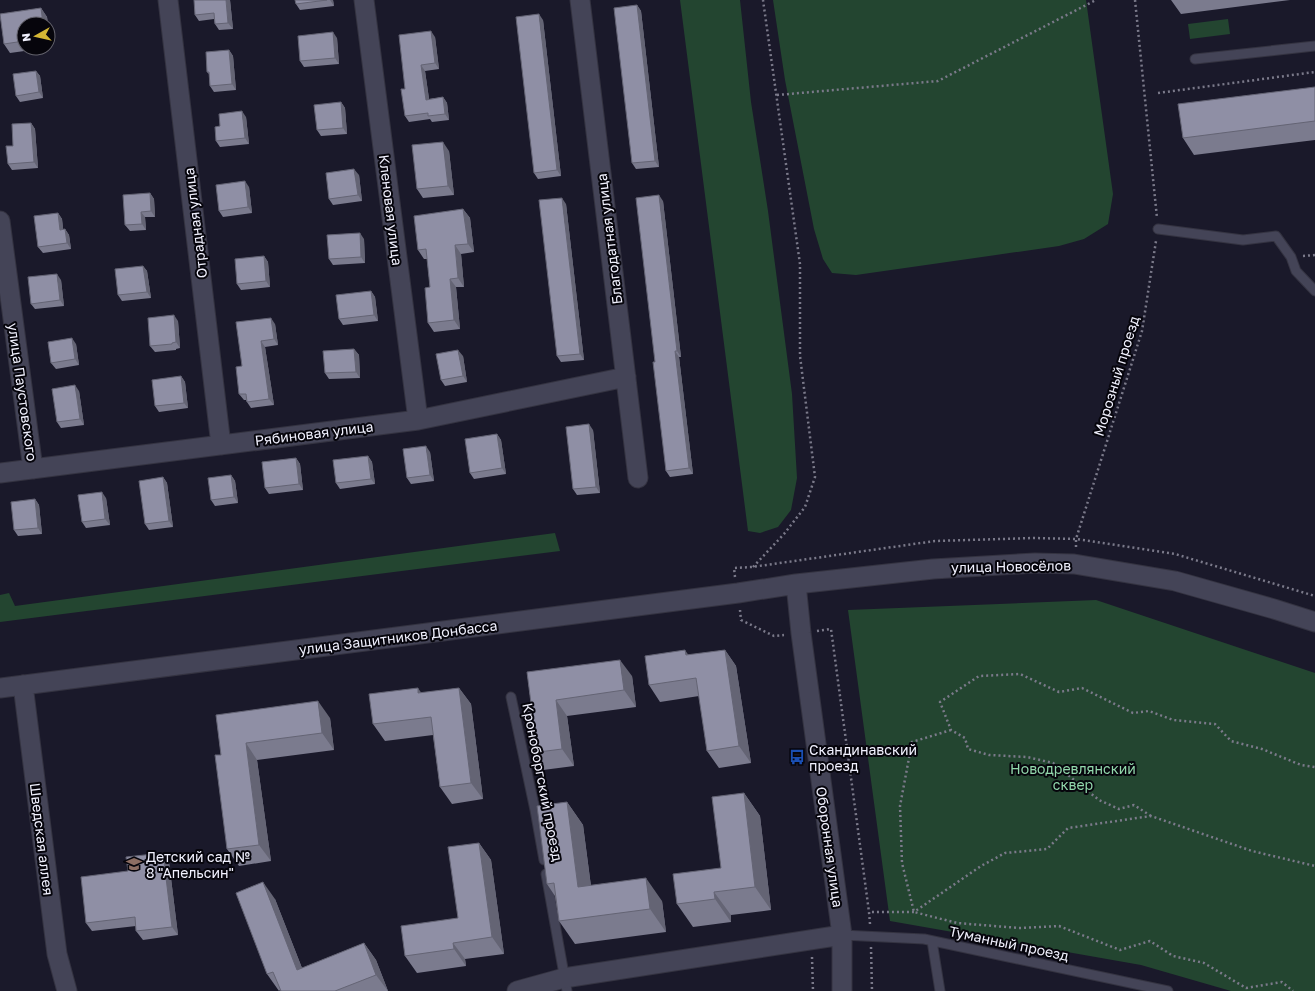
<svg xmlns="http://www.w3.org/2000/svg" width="1315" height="991" font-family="'Golos Text',sans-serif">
<rect width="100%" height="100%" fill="#1a192a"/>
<!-- green -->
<path fill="#234530" d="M680,0H740L751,102L768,211L792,394L797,478L791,510L778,527L760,533L748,531Z
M773,0H1086L1113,194L1108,224L1084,239L1059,246L856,275L832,273L823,259L814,229L785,80Z
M1228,19L1230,34L1190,39L1188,24Z
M555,533L560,551L0,622V595L9,593L15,606Z
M1096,600L1315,673V991H1231L1141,965L890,921L848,610Z"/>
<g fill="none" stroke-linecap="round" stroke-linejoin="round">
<defs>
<path id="service" d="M1195,59L1315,46
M1158,229L1243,240L1276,236L1291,257L1296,271L1315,291
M511,697L535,810L544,860
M546,874L567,991
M842,935L924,939L1168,991
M932,941L940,991"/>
<path id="minor" d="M168,0L221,445
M364,0L418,420
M580,0L638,478
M0,221L33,469
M0,473L418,420L626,377
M796,584L801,633L842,935V991
M23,685L57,954L67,991
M0,688L738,593L796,584L933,569L1035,563L1074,564L1175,581L1274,609L1315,622
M517,991L564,978L842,935"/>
</defs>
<!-- service casing -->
<use href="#service" stroke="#343341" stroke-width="11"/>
<!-- minor casing -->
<use href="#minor" stroke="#343341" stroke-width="21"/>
<!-- path -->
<path stroke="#7b7a8a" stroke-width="2.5" stroke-dasharray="2 3" stroke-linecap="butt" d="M1135,0L1157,218
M1158,93L1315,72
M777,95L938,81L1096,0
M1303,256L1315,255
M1076,547V539L1142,331L1156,241
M753,567L784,534L805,507L815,477L800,356V264L763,0
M735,577L734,568L752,567L935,541L1034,538L1076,539L1175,554L1315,596
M740,610L741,620L774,636L784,635
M817,631L831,629L869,912
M951,730L912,742L900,806L902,863L914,912L957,923L1019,928L1059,926L1120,950L1150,941L1173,956L1204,963L1246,988L1282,982L1293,991
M1151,816L1134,805L1119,809L1099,800L1053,763L1027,757L989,755L968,749L965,738L951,730L940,702L979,676L1020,674L1059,692L1082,688L1133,713L1149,711L1173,720L1215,724L1231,741L1262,749L1301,765L1315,767
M870,924L869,912H914L981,866L1005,853L1047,849L1068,828L1151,816L1252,851L1315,866
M871,947L872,991
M812,957L813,991"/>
<!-- service -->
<use href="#service" stroke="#444457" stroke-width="9"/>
<!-- minor -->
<use href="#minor" stroke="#444457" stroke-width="19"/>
</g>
<!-- wall -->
<path fill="#7b7b8e" d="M230,0L233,29L219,30L215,24L214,19L199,21L195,15Z
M295,0H333L334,6L300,10L296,4Z
M1171,0H1290L1181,14Z
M637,5L641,11L659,167L636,169L632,163Z
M41,8L47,17L48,24H24V48H46L10,53L4,44L0,14Z
M543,20L561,176L538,179L534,173Z
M48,26L51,47L48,48Z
M435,37L439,69L425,71L429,99L443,97L447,103L449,120L432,122L430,119L409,122L405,116V89Z
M337,38L339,64L304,67L300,61Z
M229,50L233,56L236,90L214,92L210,86L209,74L207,72Z
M36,71L40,76L43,98L20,102L16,96Z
M1315,87V140L1194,155L1183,138Z
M341,102L345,108L347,134L321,136L317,130Z
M246,117L249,144L220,147L216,141Z
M31,123L35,129L38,168L12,170L8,164L13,146Z
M449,151L454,195L423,198L417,189Z
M359,175L362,201L333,205L329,199Z
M249,187L252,213L223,217L219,211Z
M150,193L154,199L155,217H145L146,230L130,231L125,225Z
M663,201L681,357H679L693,474L670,477L666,471L655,362Z
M566,204L584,360L561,362L557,356Z
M463,209L470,218L474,252L461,254L464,287H456L460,329L434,332L428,323L430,287L427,259H424L418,250Z
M58,213L62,219L63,229H65L69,235L71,249L43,253L38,247Z
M364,239L365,263L333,265L329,259Z
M264,256L268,262L270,287L241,290L237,284Z
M143,266L147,271L151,298L122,301L118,295Z
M61,280L64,306L35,309L31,304Z
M371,291L375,297L378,321L343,325L339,319Z
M178,321L180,348L176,349V350L155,352L150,346Z
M275,324L278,345L265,347L274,405L251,408L247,402L246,400H244L239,394L242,366Z
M76,344L79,365L56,369L51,363Z
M354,349L359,355L360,378L329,379L325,373Z
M463,356L467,382L445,386L441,380Z
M181,376L185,382L188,408L159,412L155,406Z
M79,391L84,425L61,428L57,422Z
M593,430L600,493L577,495L573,489Z
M497,434L501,440L506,474L474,479L470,473Z
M430,452L434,481L411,484L407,478Z
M368,456L372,462L375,484L340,489L336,483Z
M296,458L300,464L303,490L269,494L265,488Z
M231,475L235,481L238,503L215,506L211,500Z
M163,477L167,483L173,527L149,530L145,524Z
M106,498L110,525L86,528L82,522Z
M35,499L39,505L42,534L18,536L14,530Z
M725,650L736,666L751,763L719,768L707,751L699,696L660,702L649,685L688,655Z
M527,672L632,676L636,707L567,716L574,766L543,770L531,753L532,711Z
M459,688L471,704L483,799L452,804L440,787L433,735L385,741L373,724L421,693Z
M216,715L330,718L334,750L257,760L271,861L239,866L227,849L221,755Z
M744,793L760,816L771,910L731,915V922L693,927L677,904L721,868Z
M567,802L583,825L591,886L662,901L666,932L575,944L559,921L555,896L547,884Z
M479,843L491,860L504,954L465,959L466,966L417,973L405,956L458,918Z
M163,853L169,862L178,935L143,940L136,931V926L92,931L86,923L128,871Z
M275,899L302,968L364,943L376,960L388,991H281L280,990L279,991L267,974Z"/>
<!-- shaded-wall -->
<path fill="#646474" d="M226,0H230L233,29L228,23Z
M330,0H333L334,6Z
M637,5L641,11L659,167L655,161Z
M41,8L47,17L48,24H43Z
M539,14L543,20L561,176L557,170Z
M48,26L51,47L48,43Z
M431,31L435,37L439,69L435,63Z
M333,32L337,38L339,64L335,58Z
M229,50L233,56L236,90L232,84Z
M421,65L425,71L430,105L426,100Z
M36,71L40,76L43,98L39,92Z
M443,97L447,103L449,120L445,114Z
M341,102L345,108L347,134L343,128Z
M242,111L246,117L249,144L245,138Z
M31,123L35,129L38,168L34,162Z
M443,142L449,151L454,195L448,186Z
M354,169L359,175L362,201L358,195Z
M245,181L249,187L252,213L248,207Z
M150,193L154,199L155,217L151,211Z
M659,195L663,201L681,357L677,351Z
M562,198L566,204L584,360L580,354Z
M463,209L470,218L474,252L468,244Z
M141,212L145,217L146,230L142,224Z
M58,213L62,219L64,236L60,230Z
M65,229L69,235L71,249L67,243Z
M360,233L364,239L365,263L361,257Z
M455,245L461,254L464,287L458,278Z
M264,256L268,262L270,287L266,281Z
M143,266L147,271L151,298L147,292Z
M57,274L61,280L64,306L60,300Z
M450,279L456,287L460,329L454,320Z
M371,291L375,297L378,321L374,315Z
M174,315L178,321L180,348L176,342Z
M271,318L275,324L278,345L274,339Z
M72,338L76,344L79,365L75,359Z
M261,341L265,347L274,405L269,399Z
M354,349L359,355L360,378L356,372Z
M458,350L463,356L467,382L463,376Z
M675,351L679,357L693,474L689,468Z
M181,376L185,382L188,408L184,403Z
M75,385L79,391L84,425L80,419Z
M589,424L593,430L600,493L596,487Z
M497,434L501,440L506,474L502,468Z
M426,446L430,452L434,481L430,475Z
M368,456L372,462L375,484L371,479Z
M296,458L300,464L303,490L299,484Z
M231,475L235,481L238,503L234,497Z
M163,477L167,483L173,527L169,521Z
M102,492L106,498L110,525L105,519Z
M35,499L39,505L42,534L38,528Z
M685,650L696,666L686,655Z
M725,650L736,666L751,763L739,746Z
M620,660L632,676L636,707L624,690Z
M418,688L429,704L418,693Z
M459,688L471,704L483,799L471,783Z
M556,700L567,716L574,766L562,749Z
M318,701L330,718L334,750L322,733Z
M246,743L257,760L271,861L259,845Z
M744,793L760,816L771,910L755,887Z
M567,802L583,825L594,910L578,887Z
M479,843L491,860L504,954L492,937Z
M163,853L169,862L178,935L172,927Z
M646,878L662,901L666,932L650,909Z
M263,882L275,899L309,986L297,970Z
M714,892L731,915V922L715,899Z
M364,943L376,960L388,991L376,975Z
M453,943L465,959L466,966L454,949Z"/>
<!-- building -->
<path fill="#8f8fa5" stroke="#646474" d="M194,0H226L228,23L215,24L214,13L195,15Z
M295,0H327L296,4Z
M637,5L655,161L632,163L614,8Z
M41,8L43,24H24V41L4,44L0,14Z
M539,14L557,170L534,173L516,17Z
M431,31L435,63L421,65L426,100L443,97L445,114L428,116V113L405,116L401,89H405L399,35Z
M333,32L335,58L300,61L298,36Z
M229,50L232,84L210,86L209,72H207L206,52Z
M36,71L39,92L16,96L13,74Z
M1315,87V121L1183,138L1178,104Z
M341,102L343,128L317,130L314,105Z
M242,111L245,138L216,141L215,127L220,126L219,114Z
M31,123L34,162L8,164L6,146H13L12,124Z
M443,142L448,186L417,189L412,145Z
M354,169L358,195L329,199L326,173Z
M245,181L248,207L219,211L216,185Z
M150,193L151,211L141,212L142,224L125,225L123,195Z
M659,195L677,351H675L689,468L666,471L653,362H655L636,198Z
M562,198L580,354L557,356L539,200Z
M463,209L468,244L455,245L458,278L450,279L454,320L428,323L425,288L430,287L426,249L418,250L414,216Z
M58,213L60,230L65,229L67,243L38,247L34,216Z
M360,233L361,257L329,259L327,235Z
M264,256L266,281L237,284L235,259Z
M143,266L147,292L118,295L115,269Z
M57,274L60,300L31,304L28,277Z
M371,291L374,315L339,319L336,295Z
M174,315L176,342L172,343V344L150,346L148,318Z
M271,318L274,339L261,341L269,399L247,402L246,394H239L236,367L242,366L236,322Z
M72,338L75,359L51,363L48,342Z
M354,349L356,372L325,373L323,351Z
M458,350L463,376L441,380L436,354Z
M181,376L184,403L155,406L152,380Z
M75,385L80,419L57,422L52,389Z
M589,424L596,487L573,489L566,427Z
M497,434L502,468L470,473L465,439Z
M426,446L430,475L407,478L403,449Z
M368,456L371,479L336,483L333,460Z
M296,458L299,484L265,488L262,462Z
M231,475L234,497L211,500L208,478Z
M163,477L169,521L145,524L139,481Z
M102,492L105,519L82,522L78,495Z
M35,499L38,528L14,530L11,502Z
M685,650L686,655L725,650L739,746L707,751L696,678L649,685L645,656Z
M620,660L624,690L556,700L562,749L531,753L526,712L532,711L527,672Z
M418,688V693L459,688L471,783L440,787L431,717L373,724L369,694Z
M318,701L322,733L246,743L259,845L227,849L215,755H221L216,715Z
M744,793L755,887L714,892L715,899L677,904L673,874L721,868L712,797Z
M567,802L578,887L646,878L650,909L559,921L554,883L547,884L537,806Z
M479,843L492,937L453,943L454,949L405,956L401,926L458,918L448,847Z
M163,853L172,927L136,931L135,917L86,923L81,877L128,871L126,857Z
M263,882L297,970L364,943L376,975L335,991H281L273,972L267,974L236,893Z"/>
<!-- icons -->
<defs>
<symbol id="bus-bare" viewBox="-9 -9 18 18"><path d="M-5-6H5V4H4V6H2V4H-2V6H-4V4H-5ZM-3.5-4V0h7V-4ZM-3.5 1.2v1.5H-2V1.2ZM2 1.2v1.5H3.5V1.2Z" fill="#1a4fb4" stroke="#06050c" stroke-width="2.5" paint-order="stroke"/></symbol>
<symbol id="school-bare" viewBox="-9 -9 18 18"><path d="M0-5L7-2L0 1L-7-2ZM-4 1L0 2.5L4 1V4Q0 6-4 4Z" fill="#8d6e63" stroke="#06050c" stroke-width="2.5" paint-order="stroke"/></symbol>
</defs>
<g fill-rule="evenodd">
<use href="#bus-bare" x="786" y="746" width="22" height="22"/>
<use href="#school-bare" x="123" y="853" width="22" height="22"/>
</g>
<g text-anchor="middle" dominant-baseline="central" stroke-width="4" stroke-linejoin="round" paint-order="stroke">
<!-- street labels -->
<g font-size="14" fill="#f1f1fe" stroke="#06050c">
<text transform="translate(391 210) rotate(83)">Кленовая улица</text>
<text transform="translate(195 223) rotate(-97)">Отрадная улица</text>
<text transform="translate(609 239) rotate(-97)">Благодатная улица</text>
<text transform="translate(1116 376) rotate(-73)">Морозный проезд</text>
<text transform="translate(23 392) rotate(82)">улица Паустовского</text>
<text transform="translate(314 433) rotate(-7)">Рябиновая улица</text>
<text transform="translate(1011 566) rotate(-1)">улица Новосёлов</text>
<text transform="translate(398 637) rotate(-7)">улица Защитников Донбасса</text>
<text transform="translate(543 782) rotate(79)">Кроноборгский проезд</text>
<text transform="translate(42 839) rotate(83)">Шведская аллея</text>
<text transform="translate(830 847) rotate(82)">Оборонная улица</text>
<text transform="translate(1009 943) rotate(12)">Туманный проезд</text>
</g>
<!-- poi labels -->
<g font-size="14" fill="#f1f1fe" stroke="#06050c" text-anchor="start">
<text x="809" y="749">Скандинавский<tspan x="809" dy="16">проезд</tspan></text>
<text x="146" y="856">Детский сад №<tspan x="146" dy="16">8 "Апельсин"</tspan></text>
</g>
<!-- park labels -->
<g font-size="14" fill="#92d8ac" stroke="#06050c">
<text x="1073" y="768">Новодревлянский<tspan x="1073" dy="16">сквер</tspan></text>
</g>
</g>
<!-- north arrow -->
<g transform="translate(36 36) rotate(262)"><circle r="19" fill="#06050c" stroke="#64636d"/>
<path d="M0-3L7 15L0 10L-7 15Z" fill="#d4b635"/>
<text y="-6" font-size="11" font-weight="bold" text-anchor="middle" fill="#f1f1fe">N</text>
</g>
</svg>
